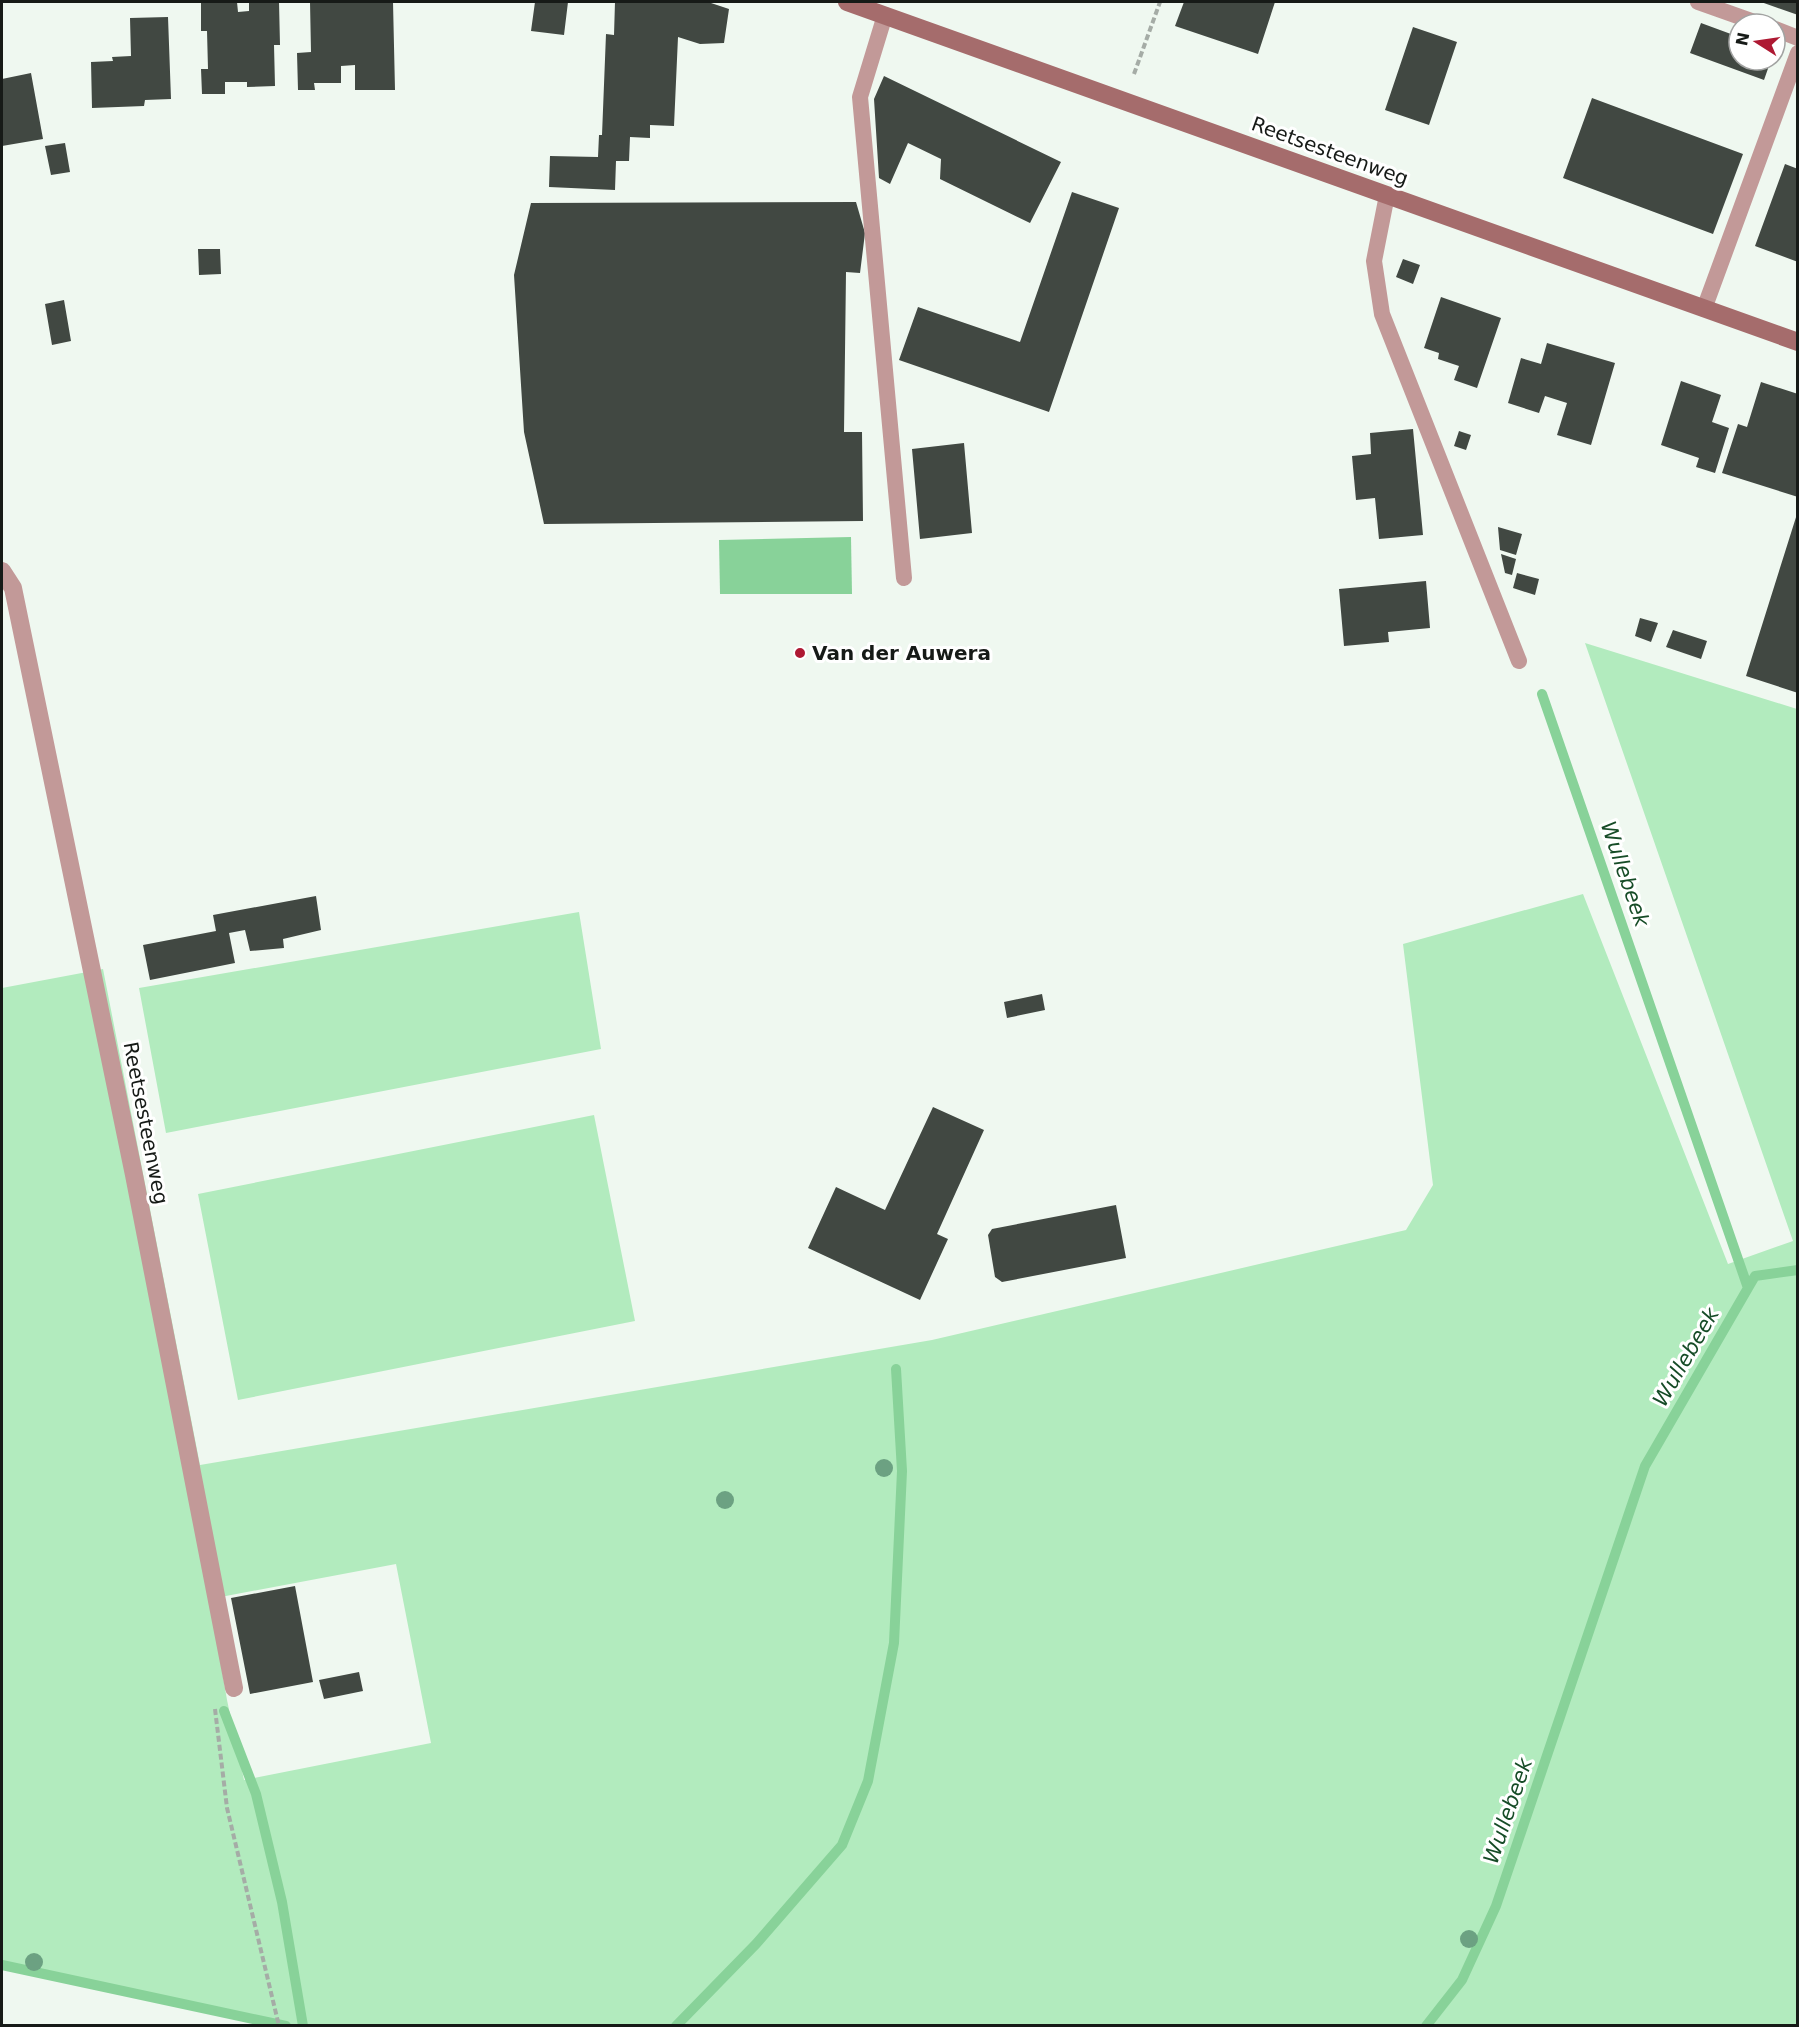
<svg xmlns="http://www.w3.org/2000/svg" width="1799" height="2027" font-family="'DejaVu Sans',sans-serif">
<rect width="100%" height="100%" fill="#eff8f0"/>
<!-- green -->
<path fill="#b2ebbe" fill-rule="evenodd" d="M1585,643L1797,709V2025L277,2026L2,1961V988L103,969L200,1465L932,1340L1406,1230L1433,1185L1403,944L1583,894L1728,1264L1793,1241ZM396,1564L431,1743L244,1780L227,1700L210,1599Z
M579,912L601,1049L166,1133L139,988Z
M594,1115L635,1321L238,1400L198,1194Z"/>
<!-- water -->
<path fill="#88d299" d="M851,537L852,594H720L719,540Z"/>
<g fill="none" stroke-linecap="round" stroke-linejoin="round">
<!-- stream -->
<path stroke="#88d299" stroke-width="10" d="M1748,1288L1755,1276L1798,1270
M224,1711L256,1794L282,1902L303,2026
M2,1965L286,2026
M676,2026L756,1944L842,1845L868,1781L894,1643L902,1471L896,1369
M1426,2026L1462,1980L1496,1906L1645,1466L1748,1288L1542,694"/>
</g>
<!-- building -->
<path fill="#414842" d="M201,2H237L238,12L249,11V2H279L280,45H274L275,86L247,87V82H225V94H202L201,69H208L207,31H201Z
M310,2H393L395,90H355V65L341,66V83H314L315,90H298L297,53L311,52Z
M535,2H568L564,35L531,31Z
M615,2H708L729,9L724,43L700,44L678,37L674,126L650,125V138L630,137L629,161H616L615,190L549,187L550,156L598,157L599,135H602L606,34L614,35Z
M1184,2H1275L1258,54L1175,26Z
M1761,2H1798V15Z
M168,17L171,99L145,100L144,106L92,108L91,62L113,61L112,57L131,56L130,18Z
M1701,23L1739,37V60H1771L1764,80L1690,53Z
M1413,27L1457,42L1429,125L1385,110Z
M31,73L43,139L2,146V79Z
M884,76L1061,162L1030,223L940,179L941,159L908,143L890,184L879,178L874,99Z
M1592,98L1743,154L1713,234L1563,178Z
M65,143L70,172L51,175L45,146Z
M1785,164L1798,169V262L1755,246Z
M1072,192L1119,208L1049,412L899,360L918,307L1020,342Z
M856,202L865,233L860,273L846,272L844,432H862L863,521L544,524L524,432L514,275L531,203Z
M198,249H220L221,274L199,275Z
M1403,259L1420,265L1413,284L1396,277Z
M1441,297L1501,318L1477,388L1454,380L1459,366L1438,359L1439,353L1424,348Z
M64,300L71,341L52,345L45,304Z
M1547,343L1615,363L1591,445L1557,435L1567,403L1545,396L1539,413L1508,403L1521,358L1541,364Z
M1681,381L1721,395L1712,422L1729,428L1715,473L1696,467L1699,458L1661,445Z
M1761,382L1798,394V497L1722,473L1738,424L1747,427Z
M1413,429L1423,535L1379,539L1375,498L1356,500L1352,456L1371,454L1370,433Z
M1459,431L1471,435L1466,450L1454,446Z
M964,443L972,533L920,539L912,449Z
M1797,514H1798V693L1746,676Z
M1498,527L1522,534L1516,555L1500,550Z
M1501,554L1516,559L1512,575L1505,573Z
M1517,573L1539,579L1535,595L1513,588Z
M1426,581L1430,628L1388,632L1389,642L1344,646L1339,589Z
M1640,618L1658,623L1651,642L1635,636Z
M1673,630L1707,641L1701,659L1666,647Z
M316,896L321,930L283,939L284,948L250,951L245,930L229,933L235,963L150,980L143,945L216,931L213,915Z
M1042,994L1045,1010L1007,1018L1004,1002Z
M933,1107L984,1130L937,1234L948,1239L920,1300L808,1248L836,1187L885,1210Z
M1116,1205L1126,1258L1002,1282L995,1277L988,1235L992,1229Z
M295,1586L313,1682L250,1694L231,1598Z
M359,1672L363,1691L324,1699L319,1680Z"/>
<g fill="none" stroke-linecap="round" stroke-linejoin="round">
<!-- path -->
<path stroke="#a5aca6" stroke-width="4" stroke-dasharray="6 3" stroke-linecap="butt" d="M1134,74L1160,2
M215,1709L227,1808L279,2026"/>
<!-- lane -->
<path stroke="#c29998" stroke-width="16" d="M1698,2L1760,24
M885,15L860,97L904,578
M1775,29L1798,38
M1387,195L1374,261L1382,314L1519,661
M1704,309L1798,53"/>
<!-- street -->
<path stroke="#c29998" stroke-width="18" d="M2,571L13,588L134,1175L234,1688"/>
<!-- secondary -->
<path stroke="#a56c6c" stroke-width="18" d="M847,2L1798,342"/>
</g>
<!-- trees -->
<g fill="#6ca182">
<circle cx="884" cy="1468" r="9"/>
<circle cx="725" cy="1500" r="9"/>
<circle cx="1469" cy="1939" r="9"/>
<circle cx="34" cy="1962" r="9"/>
</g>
<!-- markers -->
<circle fill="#ae1933" stroke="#fff" stroke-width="2" cx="800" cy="653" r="6"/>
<g text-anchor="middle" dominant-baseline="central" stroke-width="6" stroke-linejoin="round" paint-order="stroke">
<!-- street labels -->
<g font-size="20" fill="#161a17" stroke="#fff">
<text transform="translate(1330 151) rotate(20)">Reetsesteenweg</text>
<text transform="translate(146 1123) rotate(79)">Reetsesteenweg</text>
</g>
<!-- poi labels -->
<g font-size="20" font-weight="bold" fill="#161a17" stroke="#fff" text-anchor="start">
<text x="812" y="653">Van der Auwera</text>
</g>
<!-- water labels -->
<g font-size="21" font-style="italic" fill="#164c27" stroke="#fff">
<text transform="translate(1625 874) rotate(71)">Wullebeek</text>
<text transform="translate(1686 1357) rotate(-60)">Wullebeek</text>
<text transform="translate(1508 1811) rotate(-71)">Wullebeek</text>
</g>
</g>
<!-- border -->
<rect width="1799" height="2027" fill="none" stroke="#161a17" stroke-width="6"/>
<!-- north arrow -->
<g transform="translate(1757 42) rotate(282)"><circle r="28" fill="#ffffff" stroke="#a2a3a2" stroke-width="1.5"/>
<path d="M0-4.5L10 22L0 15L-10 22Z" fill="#ae1933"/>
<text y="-9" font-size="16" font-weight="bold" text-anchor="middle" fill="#161a17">N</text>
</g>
</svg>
